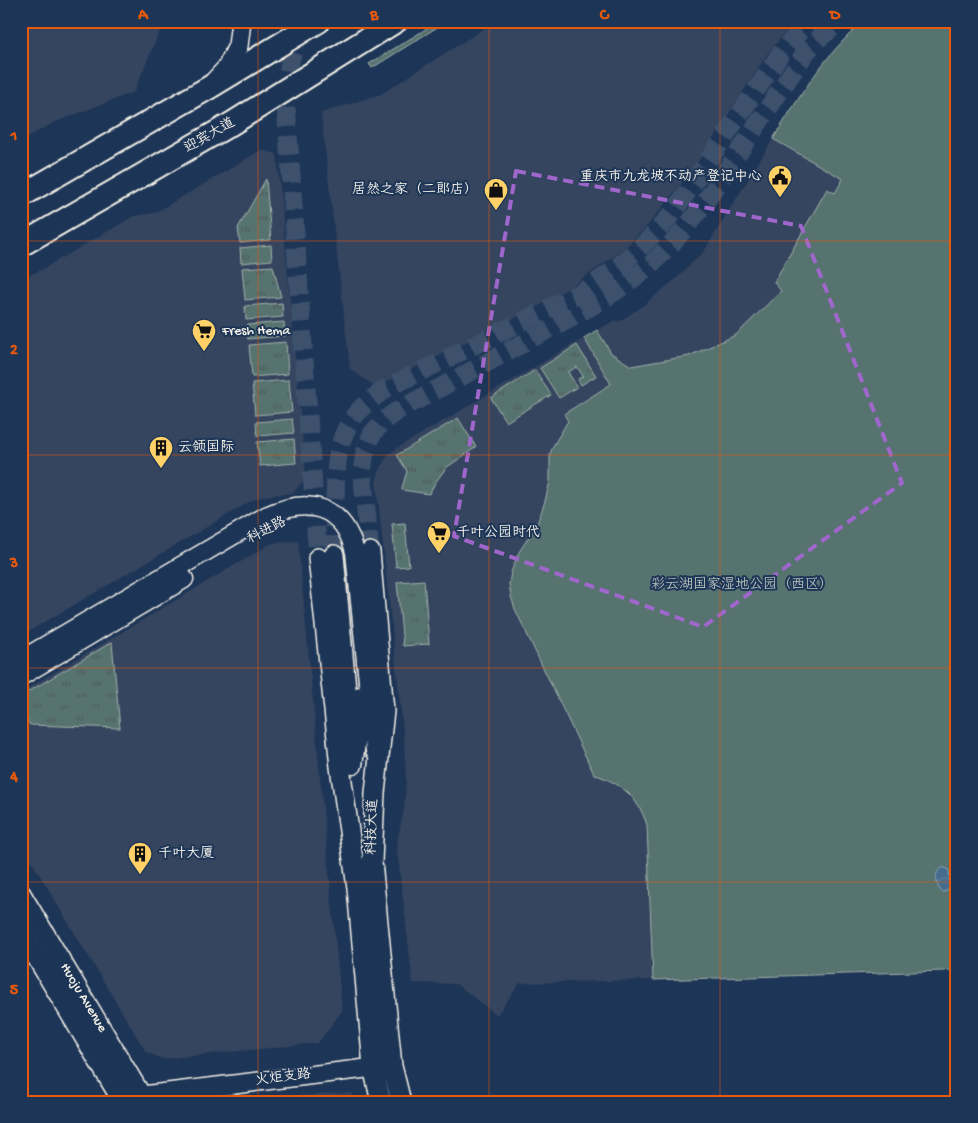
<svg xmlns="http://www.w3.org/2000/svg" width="978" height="1123" font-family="'Gochi Hand','LXGW WenKai TC',sans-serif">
<defs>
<pattern id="grass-tufts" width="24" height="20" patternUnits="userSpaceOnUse" patternTransform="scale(1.25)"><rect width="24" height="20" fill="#567370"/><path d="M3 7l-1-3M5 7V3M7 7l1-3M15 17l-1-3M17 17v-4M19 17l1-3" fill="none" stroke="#4f5b59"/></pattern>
<pattern id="water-waves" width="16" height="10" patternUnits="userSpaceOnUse" patternTransform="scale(1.25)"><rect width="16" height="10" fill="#456c8d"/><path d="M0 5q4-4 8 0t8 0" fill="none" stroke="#60819d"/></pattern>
</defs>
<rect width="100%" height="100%" fill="#1d3557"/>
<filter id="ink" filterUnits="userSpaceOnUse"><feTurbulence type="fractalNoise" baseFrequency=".02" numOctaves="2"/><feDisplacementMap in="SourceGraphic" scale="10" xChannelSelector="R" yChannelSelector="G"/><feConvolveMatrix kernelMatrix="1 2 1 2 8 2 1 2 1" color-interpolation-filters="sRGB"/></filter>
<g filter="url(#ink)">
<!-- built -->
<path fill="#34445f" d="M21,21H164L134,92L53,123L21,141Z
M496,21H796L783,35L766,56L694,168L648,225L624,249L575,284L539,306L376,387L350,369L321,113L381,94Z
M773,139L843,179L834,193L827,190L781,291L736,335L689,356L631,366L611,353L597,330L616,320L618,322L640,308L677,278L704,251Z
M261,150L277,154L306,478L293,493L263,496L253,500L21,636V279L41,270L134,216L155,213Z
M584,338L611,384L564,414L568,421L552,446L550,454V481L545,501L536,526L519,552L511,572L509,584L511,596L594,774L617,784L626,791L642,811L647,825L649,837L653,980L520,983L497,1015L456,984L413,983L397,850L398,837L404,809L406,781L404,740L376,481L379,471L383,463L389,454L397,448Z
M298,541L342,1011L318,1043L162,1059L146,1052L21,844V692L272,543Z
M351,1093L360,1102H219L220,1100Z"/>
<!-- grass -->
<path fill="url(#grass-tufts)" stroke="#a5b2ac" d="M439,21H447L372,68L369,64Z
M266,179L271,240L240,243L238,228Z
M271,245L272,260L241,263L240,248Z
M273,266L281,297L245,300L242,268Z
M282,303L283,317L246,320L245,306Z
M284,322L285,336L248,339L247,325Z
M286,342L288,374L252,377L249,345Z
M577,345L596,376L581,385L578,379L583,376L577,367L568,372L577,387L559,398L540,368Z
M535,370L551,395L506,422L491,398Z
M289,380L292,412L255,415L252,383Z
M458,418L476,447L446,468L435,483L429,494L402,490V488L407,471L397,455Z
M292,419L294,433L257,436L256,422Z
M294,439L296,463L260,466L257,442Z
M405,523L409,566L396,567L392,524Z
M424,580L429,644L403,646L397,582Z
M112,642L120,728L30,725L21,710V696Z"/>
<!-- green -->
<path fill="#567370" stroke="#a5b2ac" d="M864,21H957V969L943,971L653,980L647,825C642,809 632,793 616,784C609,780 602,777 594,774L515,609L511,596L509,584L511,572L519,552L536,526L541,513L545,501L550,481V454L553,446L568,421L564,414L611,384L584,338L597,330L611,353L631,366L689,356L736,335L781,291L774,282L827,189L835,193L843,179L773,139C800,96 824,55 864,21Z"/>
<!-- water -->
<path fill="url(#water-waves)" stroke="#8ba1b1" d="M941,868H946L949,871L950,888L945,892H942C936,886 933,874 941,868Z"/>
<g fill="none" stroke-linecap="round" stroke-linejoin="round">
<!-- secondary-tunnel -->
<path stroke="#3d516d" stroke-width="19" stroke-dasharray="19 9" stroke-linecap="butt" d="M304,27C288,54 287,74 286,105L318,558
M370,552L362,471L365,453L372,434L383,421L397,411L590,307C606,298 621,288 635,277C662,257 684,231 704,204L806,52L818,39L841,21
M334,555C334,537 335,519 335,502C336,471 335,439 356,414C364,404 375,397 385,389L582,292C617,269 649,243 675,210L781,53L792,40L811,21"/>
<defs>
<path id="tertiary" d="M21,660L266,516C307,497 343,504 355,552L375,751
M21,676L184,579
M353,765L359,721L360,696
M130,1097L387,1066"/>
<path id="secondary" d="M214,82L227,68L238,46L241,21
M370,552L384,711L375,793L372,862L392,1066L401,1102
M334,555L350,733
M318,558L340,767L357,888L373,1067L381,1102
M21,894L145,1102
M21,931L123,1102"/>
<path id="trunk" d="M21,196L210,87L319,21
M21,245L231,124L396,21"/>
</defs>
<!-- tertiary casing -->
<use href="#tertiary" stroke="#f4f1e8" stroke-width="21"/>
<!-- secondary casing -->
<use href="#secondary" stroke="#f4f1e8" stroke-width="22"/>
<!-- trunk casing -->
<use href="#trunk" stroke="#f4f1e8" stroke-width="26"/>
<!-- tertiary -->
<use href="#tertiary" stroke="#1d3557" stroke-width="18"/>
<!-- secondary -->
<use href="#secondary" stroke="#1d3557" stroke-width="19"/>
<!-- trunk -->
<use href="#trunk" stroke="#1d3557" stroke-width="22"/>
</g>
</g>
<!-- marked area -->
<path fill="none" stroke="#9f67cb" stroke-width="4" stroke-dasharray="10 6" stroke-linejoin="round" d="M516,171L801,226L902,483L703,627L454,536Z"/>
<!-- grid -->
<path fill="none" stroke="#e8590c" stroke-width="1" stroke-opacity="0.55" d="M258,21V1102M489,21V1102M720,21V1102M21,241H957M21,455H957M21,668H957M21,882H957"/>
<!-- icons -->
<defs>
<symbol id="civic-pin" viewBox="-11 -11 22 30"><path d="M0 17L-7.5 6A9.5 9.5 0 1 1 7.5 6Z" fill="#ffd166" stroke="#1d3557"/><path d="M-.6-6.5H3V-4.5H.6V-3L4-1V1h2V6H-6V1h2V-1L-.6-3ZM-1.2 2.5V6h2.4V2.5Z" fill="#111"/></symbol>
<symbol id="shop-pin" viewBox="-11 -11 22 30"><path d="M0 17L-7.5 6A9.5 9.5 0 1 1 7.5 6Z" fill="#ffd166" stroke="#1d3557"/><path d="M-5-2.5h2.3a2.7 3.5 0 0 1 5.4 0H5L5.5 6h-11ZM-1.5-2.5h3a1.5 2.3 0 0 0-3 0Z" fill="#111"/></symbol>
<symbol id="supermarket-pin" viewBox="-11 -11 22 30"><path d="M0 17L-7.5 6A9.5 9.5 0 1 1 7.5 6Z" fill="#ffd166" stroke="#1d3557"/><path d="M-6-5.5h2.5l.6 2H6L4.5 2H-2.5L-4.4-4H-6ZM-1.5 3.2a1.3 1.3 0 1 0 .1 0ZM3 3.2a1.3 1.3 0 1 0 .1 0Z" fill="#111"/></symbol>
<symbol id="building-pin" viewBox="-11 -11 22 30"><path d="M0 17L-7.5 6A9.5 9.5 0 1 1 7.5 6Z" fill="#ffd166" stroke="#1d3557"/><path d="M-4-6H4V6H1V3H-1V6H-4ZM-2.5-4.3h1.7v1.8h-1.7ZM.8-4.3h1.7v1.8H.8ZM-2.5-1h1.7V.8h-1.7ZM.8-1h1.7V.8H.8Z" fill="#111"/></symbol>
</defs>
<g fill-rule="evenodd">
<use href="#civic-pin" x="766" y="163" width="28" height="38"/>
<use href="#shop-pin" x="482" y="176" width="28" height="38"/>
<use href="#supermarket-pin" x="190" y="317" width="28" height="38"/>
<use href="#building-pin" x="147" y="434" width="28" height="38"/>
<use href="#supermarket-pin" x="425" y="519" width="28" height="38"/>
<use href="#building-pin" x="126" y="840" width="28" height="38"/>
</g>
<g text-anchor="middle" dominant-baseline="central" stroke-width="4" stroke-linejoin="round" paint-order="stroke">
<!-- street labels -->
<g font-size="14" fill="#f4f1e8" stroke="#1d3557">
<text transform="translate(210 136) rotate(-30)">迎宾大道</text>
<text transform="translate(267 531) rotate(-27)">科进路</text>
<text transform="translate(373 827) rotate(-88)">科技大道</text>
<text transform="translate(83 998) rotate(59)">Huoju Avenue</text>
<text transform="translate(283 1078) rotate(-7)">火炬支路</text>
</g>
<!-- poi labels -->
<g font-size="14" fill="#f4f1e8" stroke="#1d3557" text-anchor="start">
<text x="762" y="177" text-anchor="end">重庆市九龙坡不动产登记中心</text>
<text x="478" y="190" text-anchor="end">居然之家（二郎店）</text>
<text x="222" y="331">Fresh Hema</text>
<text x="178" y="448">云领国际</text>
<text x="456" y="533">千叶公园时代</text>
<text x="158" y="854">千叶大厦</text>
</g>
<!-- park labels -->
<g font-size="14" fill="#b5bfb8" stroke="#1d3557">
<text x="742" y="585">彩云湖国家湿地公园（西区）</text>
</g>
</g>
<!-- margin -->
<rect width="978" height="1123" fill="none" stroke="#1d3557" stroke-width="55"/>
<rect x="28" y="28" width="922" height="1068" fill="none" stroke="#e8590c" stroke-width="2"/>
<g font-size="16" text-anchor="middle" font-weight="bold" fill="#e8590c">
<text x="143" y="19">A</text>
<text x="374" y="19">B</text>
<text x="604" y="19">C</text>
<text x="835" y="19">D</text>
<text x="14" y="140">1</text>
<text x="14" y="354">2</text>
<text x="14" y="567">3</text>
<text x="14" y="781">4</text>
<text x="14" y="994">5</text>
</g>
</svg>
